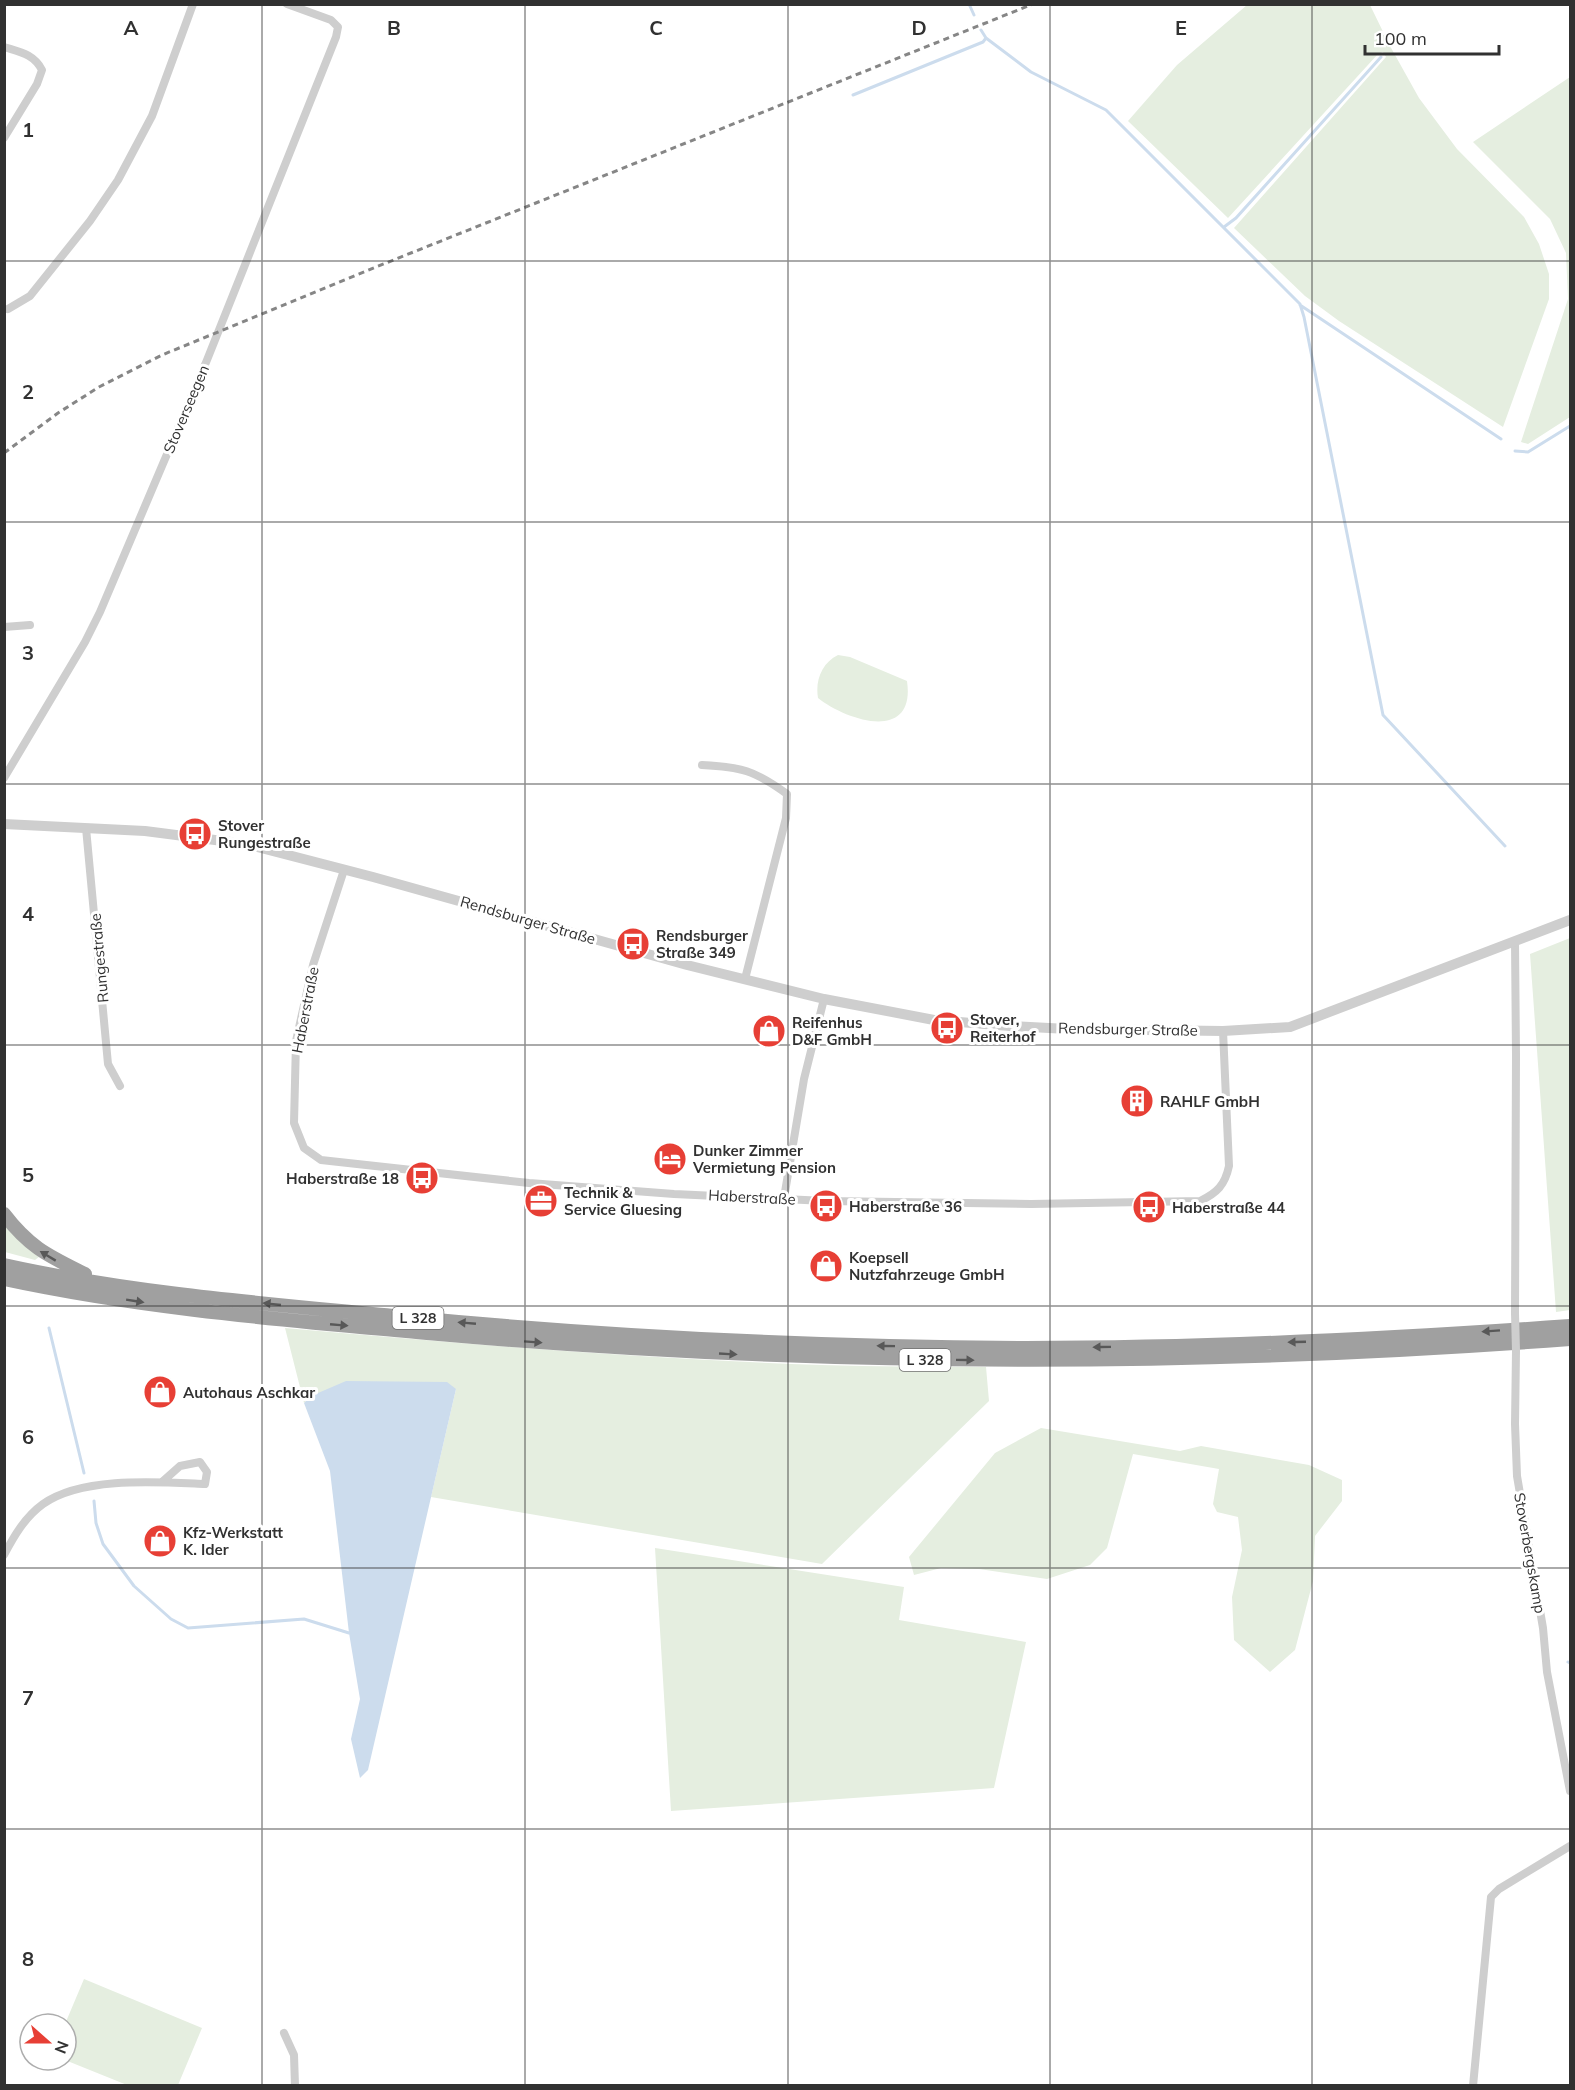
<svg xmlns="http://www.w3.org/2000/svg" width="1575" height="2090" font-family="Mulish,sans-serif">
<rect width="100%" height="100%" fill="#fff"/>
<!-- green -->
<path fill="#e5eee0" d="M1247,5H1370L1390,46L1419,98L1457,149L1524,217L1539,244L1549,274V299L1503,427L1339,321L1305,296L1234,228L1386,57L1383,52L1378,54L1228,218L1128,121L1177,65Z
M1570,77V417L1528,444L1521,442L1568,299L1566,253L1550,219L1473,142Z
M838,655L850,657L907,681C916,743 847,721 818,698C815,680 822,663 838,655Z
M1570,938V1310L1556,1312L1530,954Z
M4,1224L23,1244L39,1257L35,1260L5,1252Z
M285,1328C464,1344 642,1359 821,1365C876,1367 931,1366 986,1367L989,1401L822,1564L431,1497L456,1389L311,1396L304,1403Z
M1041,1428L1180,1451L1201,1446L1309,1465L1342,1480V1501L1315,1536L1313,1581L1295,1650L1270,1672L1234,1640L1232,1597L1242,1550L1238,1517L1217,1512L1213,1504L1219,1469L1133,1454L1107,1548L1090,1565L1047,1579L979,1569L941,1568L914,1575L909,1557L995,1453Z
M655,1548L904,1587L899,1620L1026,1642L994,1788L671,1811Z
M84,1979L202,2028L178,2085H127L65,2060V2024Z"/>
<!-- water -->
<path fill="#ccdced" d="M346,1381L447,1382L456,1389L368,1770L360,1778L351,1739L360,1699L349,1633L330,1471L304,1403L311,1396Z"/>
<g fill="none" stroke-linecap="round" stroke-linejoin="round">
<!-- stream -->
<path stroke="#ccdced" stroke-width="3" d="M969,4L974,15
M981,30L986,38L1031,72L1106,110L1300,304L1304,317L1383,715L1505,846
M853,95L983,42L986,38
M1224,227L1236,218L1381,57
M1300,305L1501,439
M1515,451L1528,452L1570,426
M49,1328L84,1473
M94,1501L96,1523L103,1544L134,1586L171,1619L188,1628L304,1619L349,1633
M1568,1662L1570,1663"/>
<!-- minor -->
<path stroke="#cecece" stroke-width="8" d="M4,47C20,52 34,54 42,70L37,84L4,138
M8,309L30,296L90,221L118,180L152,116L193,4
M4,627L30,625
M702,765C741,767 754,770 787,794L786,818L745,979
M4,778L85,642L100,612L207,360L336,37L338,27L331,20L287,4
M86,828L108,1064L120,1086
M344,870L313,965L296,1041L294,1123L304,1148L321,1160L529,1183L674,1194L826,1201L1031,1204L1200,1201C1217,1193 1225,1185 1229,1166L1223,1031
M784,1198L804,1079L824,999
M1515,1313L1516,1055L1515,942
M1516,1351L1515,1424L1517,1476L1543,1628L1547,1672L1570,1791
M4,1555C14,1536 25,1517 43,1504C82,1476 159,1482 205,1484L207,1472L200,1462L180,1466L162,1482
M284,2033L294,2055L295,2086
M1473,2086L1491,1897L1499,1889L1570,1846"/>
<!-- tertiary -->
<path stroke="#cecece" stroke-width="10" d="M4,824L145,831L246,844L373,877L687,965L824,999L934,1020L1010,1026L1068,1029L1223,1031L1290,1027L1570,920"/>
<!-- trunk -->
<path stroke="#a0a0a0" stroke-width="14" d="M4,1214C30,1248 49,1256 85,1274
M4,1265C135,1294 271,1304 404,1317C611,1337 818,1347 1026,1348C1208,1348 1389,1339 1570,1326
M4,1279C143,1309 286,1320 427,1333C808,1367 1189,1368 1570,1339"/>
<!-- rail -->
<path stroke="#868686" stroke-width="3" stroke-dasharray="6 4.5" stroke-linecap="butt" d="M4,453L58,413L99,387L162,355L376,267L1033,4"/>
<!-- minor-bridge -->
<path stroke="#cecece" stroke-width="8" d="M1515,1313L1516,1351"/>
</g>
<!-- one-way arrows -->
<defs><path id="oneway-solid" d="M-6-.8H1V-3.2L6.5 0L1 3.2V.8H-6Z" transform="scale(1.5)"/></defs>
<g fill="#585858">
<use href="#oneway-solid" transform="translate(48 1256) rotate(-149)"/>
<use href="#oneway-solid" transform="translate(135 1301) rotate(9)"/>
<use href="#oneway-solid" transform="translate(272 1304) rotate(-174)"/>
<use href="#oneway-solid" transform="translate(467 1323) rotate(-175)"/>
<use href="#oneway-solid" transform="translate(339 1325) rotate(5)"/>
<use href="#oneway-solid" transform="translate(1491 1331) rotate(176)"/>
<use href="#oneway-solid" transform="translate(533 1342) rotate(4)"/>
<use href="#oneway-solid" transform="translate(1297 1342) rotate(178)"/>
<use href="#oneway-solid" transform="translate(886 1346) rotate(-179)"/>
<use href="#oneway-solid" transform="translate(1102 1347) rotate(179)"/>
<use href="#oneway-solid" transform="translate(728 1354) rotate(3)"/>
<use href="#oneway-solid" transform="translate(965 1360) rotate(1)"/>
</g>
<!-- grid -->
<path fill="none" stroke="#313131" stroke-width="1.5" stroke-opacity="0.55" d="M262,4V2086M525,4V2086M788,4V2086M1050,4V2086M1312,4V2086M4,261H1570M4,522H1570M4,784H1570M4,1045H1570M4,1306H1570M4,1568H1570M4,1829H1570"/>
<!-- icons -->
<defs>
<symbol id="bus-disc" viewBox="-11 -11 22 22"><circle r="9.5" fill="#e73f35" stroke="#fff"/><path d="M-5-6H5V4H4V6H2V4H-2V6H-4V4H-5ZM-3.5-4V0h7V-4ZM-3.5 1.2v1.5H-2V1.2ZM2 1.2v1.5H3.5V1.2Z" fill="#fff"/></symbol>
<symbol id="shop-disc" viewBox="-11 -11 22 22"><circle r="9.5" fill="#e73f35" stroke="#fff"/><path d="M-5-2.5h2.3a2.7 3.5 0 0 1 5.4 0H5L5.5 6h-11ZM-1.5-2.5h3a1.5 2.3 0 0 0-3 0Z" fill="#fff"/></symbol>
<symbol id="building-disc" viewBox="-11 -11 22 22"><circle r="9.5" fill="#e73f35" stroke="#fff"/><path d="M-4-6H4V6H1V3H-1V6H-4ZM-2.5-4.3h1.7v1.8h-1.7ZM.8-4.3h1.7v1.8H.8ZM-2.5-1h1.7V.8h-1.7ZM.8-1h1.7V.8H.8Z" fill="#fff"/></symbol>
<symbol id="hotel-disc" viewBox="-11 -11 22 22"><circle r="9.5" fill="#e73f35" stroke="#fff"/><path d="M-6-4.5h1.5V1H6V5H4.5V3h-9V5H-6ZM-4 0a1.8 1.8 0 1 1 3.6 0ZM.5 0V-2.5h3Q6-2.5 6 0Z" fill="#fff"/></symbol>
<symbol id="office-disc" viewBox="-11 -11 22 22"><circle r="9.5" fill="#e73f35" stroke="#fff"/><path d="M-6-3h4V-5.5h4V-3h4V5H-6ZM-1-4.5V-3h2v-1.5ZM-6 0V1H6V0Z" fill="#fff"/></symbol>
</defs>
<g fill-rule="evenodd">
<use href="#bus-disc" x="176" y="815" width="38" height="38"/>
<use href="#bus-disc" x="614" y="925" width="38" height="38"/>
<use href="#bus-disc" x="928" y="1009" width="38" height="38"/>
<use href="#shop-disc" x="750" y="1012" width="38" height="38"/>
<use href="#building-disc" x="1118" y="1082" width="38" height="38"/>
<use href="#hotel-disc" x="651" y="1140" width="38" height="38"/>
<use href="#bus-disc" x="403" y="1159" width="38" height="38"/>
<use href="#office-disc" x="522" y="1182" width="38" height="38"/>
<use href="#bus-disc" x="807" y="1187" width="38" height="38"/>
<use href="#bus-disc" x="1130" y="1188" width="38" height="38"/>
<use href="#shop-disc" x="807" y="1247" width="38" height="38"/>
<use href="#shop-disc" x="141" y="1373" width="38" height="38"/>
<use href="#shop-disc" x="141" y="1522" width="38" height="38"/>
</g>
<g text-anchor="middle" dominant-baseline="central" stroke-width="6" stroke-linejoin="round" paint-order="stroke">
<!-- shield labels -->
<g fill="#fff" stroke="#6f6f6f" stroke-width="1.5">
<rect x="392.5" y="1307" width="51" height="22" rx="4.5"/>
<rect x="899.5" y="1349" width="51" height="22" rx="4.5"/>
</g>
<g font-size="14" font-weight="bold" fill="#313131">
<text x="418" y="1318">L 328</text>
<text x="925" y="1360">L 328</text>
</g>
<!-- street labels -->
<g font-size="15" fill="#313131" stroke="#fff">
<text transform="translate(186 409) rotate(-67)">Stoverseegen</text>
<text transform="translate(528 920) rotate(16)">Rendsburger Straße</text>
<text transform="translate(99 958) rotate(-95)">Rungestraße</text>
<text transform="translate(305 1010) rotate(-79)">Haberstraße</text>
<text transform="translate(1128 1029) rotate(1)">Rendsburger Straße</text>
<text transform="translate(752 1197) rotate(3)">Haberstraße</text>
<text transform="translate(1530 1553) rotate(80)">Stoverbergskamp</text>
</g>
<!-- poi labels -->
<g font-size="15" font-weight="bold" fill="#313131" stroke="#fff" text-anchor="start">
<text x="218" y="825">Stover<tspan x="218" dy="17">Rungestraße</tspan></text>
<text x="656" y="935">Rendsburger<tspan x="656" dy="17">Straße 349</tspan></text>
<text x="970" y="1019">Stover,<tspan x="970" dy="17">Reiterhof</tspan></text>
<text x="792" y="1022">Reifenhus<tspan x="792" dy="17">D&amp;F GmbH</tspan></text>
<text x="1160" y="1101">RAHLF GmbH</text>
<text x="693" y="1150">Dunker Zimmer<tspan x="693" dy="17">Vermietung Pension</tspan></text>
<text x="399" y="1178" text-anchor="end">Haberstraße 18</text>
<text x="564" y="1192">Technik &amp;<tspan x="564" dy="17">Service Gluesing</tspan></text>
<text x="849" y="1206">Haberstraße 36</text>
<text x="1172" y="1207">Haberstraße 44</text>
<text x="849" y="1257">Koepsell<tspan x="849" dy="17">Nutzfahrzeuge GmbH</tspan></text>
<text x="183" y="1392">Autohaus Aschkar</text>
<text x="183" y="1532">Kfz-Werkstatt<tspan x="183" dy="17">K. Ider</tspan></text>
</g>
</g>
<g font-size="20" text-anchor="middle" font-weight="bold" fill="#313131" stroke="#fff" stroke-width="6" stroke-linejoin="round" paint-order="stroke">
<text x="131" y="35">A</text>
<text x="394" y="35">B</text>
<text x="656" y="35">C</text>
<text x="919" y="35">D</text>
<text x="1181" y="35">E</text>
<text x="28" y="137">1</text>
<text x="28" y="399">2</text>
<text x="28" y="660">3</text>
<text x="28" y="921">4</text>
<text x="28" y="1182">5</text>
<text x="28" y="1444">6</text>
<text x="28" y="1705">7</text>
<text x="28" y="1966">8</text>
</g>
<!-- border -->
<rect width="1575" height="2090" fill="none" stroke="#313131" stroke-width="12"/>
<!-- north arrow -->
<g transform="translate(48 2042) rotate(111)"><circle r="28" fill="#ffffff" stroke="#adadad" stroke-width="1.5"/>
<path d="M0-4.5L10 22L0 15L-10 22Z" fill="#e73f35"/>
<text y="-9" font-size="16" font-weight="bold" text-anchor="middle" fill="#313131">N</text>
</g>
<!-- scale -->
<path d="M1365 45v9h134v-9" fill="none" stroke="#313131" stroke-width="3"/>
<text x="1374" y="45" font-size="18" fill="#313131" stroke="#ffffff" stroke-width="4.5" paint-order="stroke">100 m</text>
</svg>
